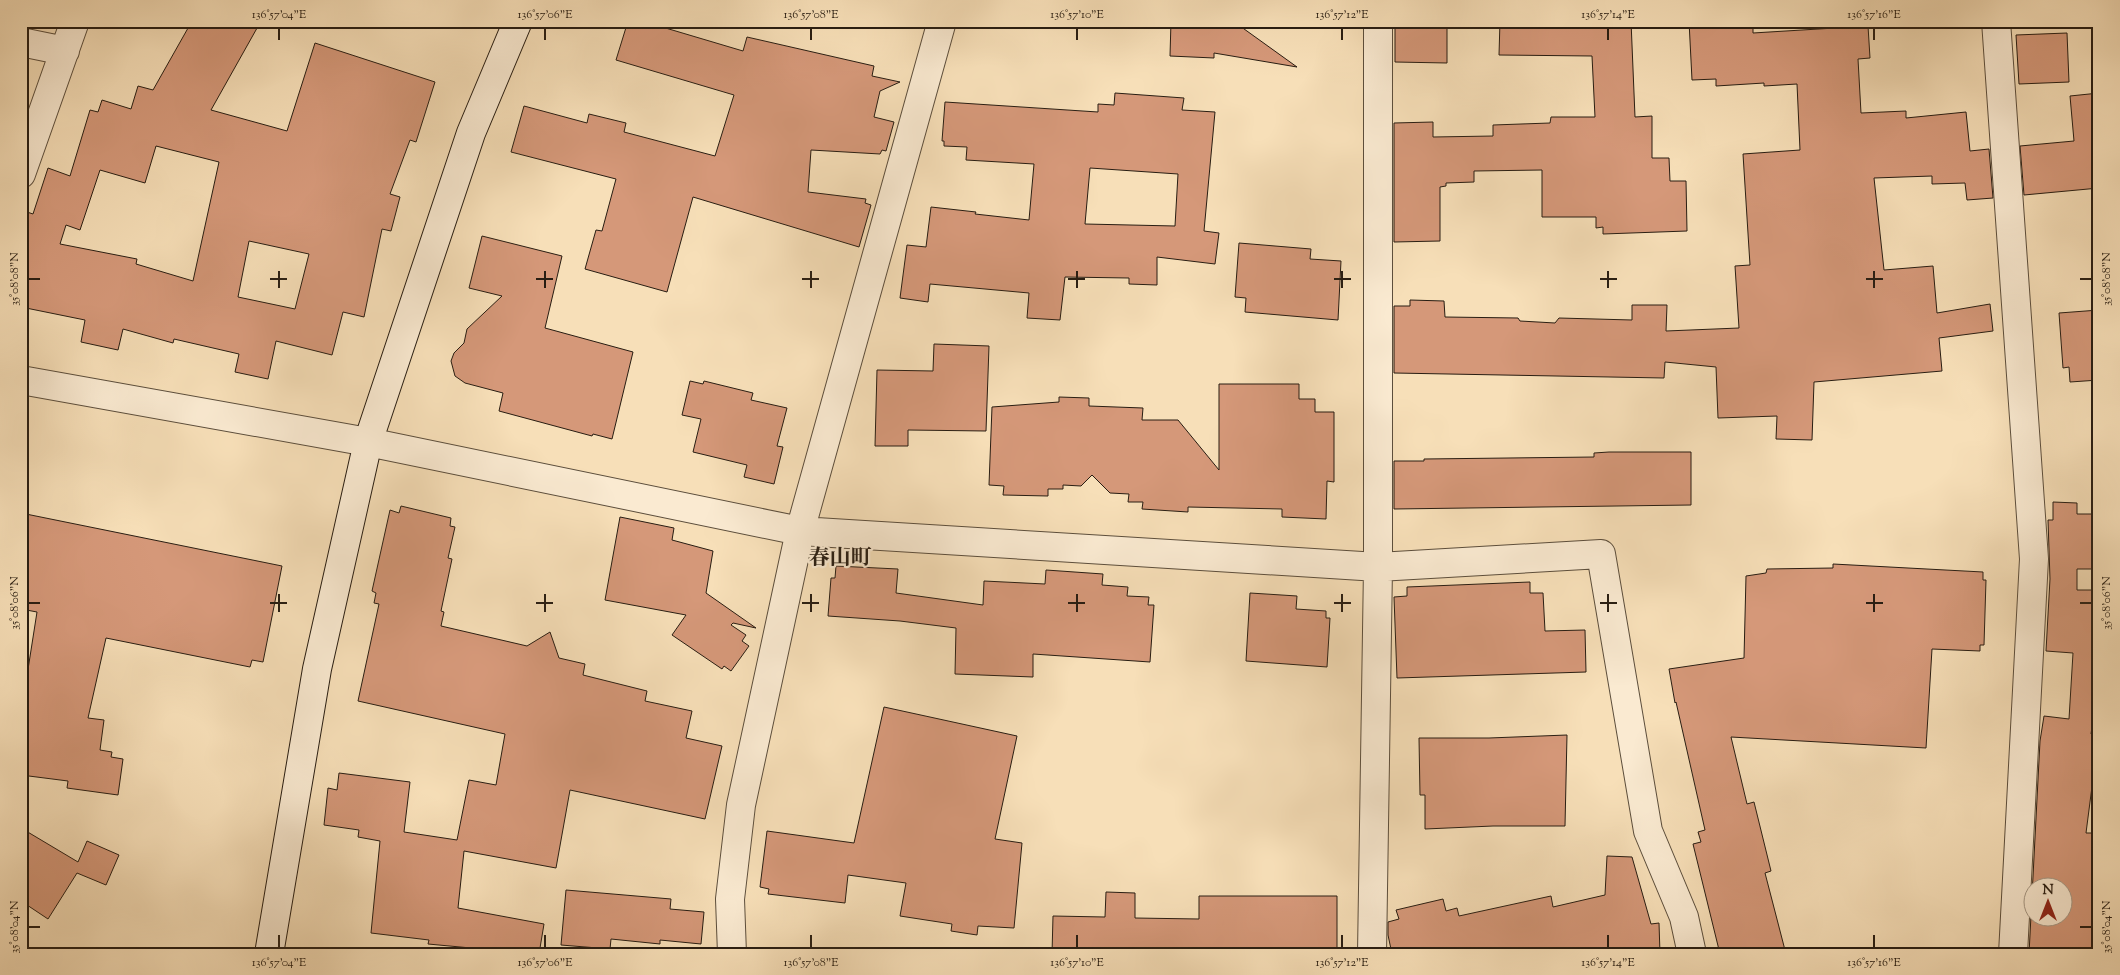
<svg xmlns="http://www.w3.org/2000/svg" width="2120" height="975" font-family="'Sorts Mill Goudy','Noto Serif JP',serif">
<rect width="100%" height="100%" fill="#f7dfb8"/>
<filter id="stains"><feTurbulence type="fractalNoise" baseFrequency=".004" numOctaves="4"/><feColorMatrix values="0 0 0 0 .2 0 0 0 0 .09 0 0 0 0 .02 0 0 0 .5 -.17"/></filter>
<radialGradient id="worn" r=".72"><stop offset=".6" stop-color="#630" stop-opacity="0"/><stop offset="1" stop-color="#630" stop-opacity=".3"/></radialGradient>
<!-- building -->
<path fill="#d59879" stroke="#281d12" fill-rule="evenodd" d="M192,21H261L211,110L287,131L315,43L435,82L416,142L410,140L390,194L400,197L391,231L382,229L364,317L343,312L332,355L276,341L268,379L235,372L239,354L174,339L173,343L123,329L118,350L81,342L85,320L21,307V210L33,214L48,168L70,176L90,110L98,112L102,100L131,109L138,86L153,90ZM156,146L219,162L193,281L136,264L137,259L60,244L66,225L80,230L100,170L145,183ZM249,241L309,254L295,309L238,297Z
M628,21H642L743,51L747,37L874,66L872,76L900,82L880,91L874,117L894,122L886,151L882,150L880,154L811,150L808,192L866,199L865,203L871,205L859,247L693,197L667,292L585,269L596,230L602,231L616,179L511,152L524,106L587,123L589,114L626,123L624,132L715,156L734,95L616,60Z
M1171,21H1233L1297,67L1214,53V58L1170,56Z
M1395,21H1447V63L1395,62Z
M1500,21H1631L1635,117L1652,116V158H1669L1670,181H1686L1687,231L1603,234V227L1596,228V217H1542V170L1474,171V182L1446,183V186L1440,187V241L1394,242V123L1433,122V137L1493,136V125L1550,123L1551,117H1595L1592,56L1499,55Z
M1689,21H1753V33L1868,26L1870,58L1858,59L1861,113L1906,111V118L1966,112L1970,151L1989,149L1993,198L1967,200L1965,183L1932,184V176L1874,178L1884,270L1933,266L1937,313L1990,304L1993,331L1939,338L1942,371L1814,382L1812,440L1776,439L1777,416L1718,418L1716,367L1665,362L1664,378L1394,373V306H1410V300L1444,301L1445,317L1518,318L1520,321L1555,323L1559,318L1632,320V305H1667L1666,331L1739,328L1735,266L1750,265L1743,154L1800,150L1797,84L1764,86V83L1716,86V79L1692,80Z
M2067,33L2069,82L2019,84L2016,35Z
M1115,93L1184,98L1182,110L1215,112L1204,231L1219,233L1215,264L1157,257V285L1129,284V278L1065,277L1060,320L1027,318L1029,293L930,284L928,302L900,298L907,245L926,247L931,207L976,212L975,214L1029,220L1034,164L966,160L967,147L944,146V141H942L945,102L1098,112V104L1114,105ZM1090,168L1178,174L1175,226L1085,224Z
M2099,93V188L2024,195L2020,146L2074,141L2070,96Z
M482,236L562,256L545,328L633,352L612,439L593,434L592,436L499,411L503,393L465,383L455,376L451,361L454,353L464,343L467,329L502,296L469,288Z
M1239,243L1311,249L1310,259L1341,261L1338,320L1245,312L1246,298L1235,297Z
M2099,310V380L2070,382L2069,367L2063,368L2059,313Z
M934,344L989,346L986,431L908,430V446H875L877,370L933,371Z
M690,381L703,384L704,381L753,393L751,400L787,408L777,446L783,447L774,484L744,477L747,465L693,452L701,419L682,415Z
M1219,384H1299V399H1315V412H1334V482L1327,481L1326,519L1282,517V509L1188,507V512L1142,509L1143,502H1128L1129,494L1110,493L1092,475L1081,486L1063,485V489H1048V496L1003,495L1004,486L989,485L992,407L1059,402V397L1089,398V406L1143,408L1142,420H1178L1219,470Z
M1691,452V505L1394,509V461H1424V459L1594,457V453L1609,452Z
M2053,502L2077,503V514H2099V569H2077V590H2099V674L2091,734H2099V772L2094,771L2086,833H2099V954H2029L2040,741L2044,716L2069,719L2073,653L2046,651L2050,579L2048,520H2053ZM2032,888H2062V918H2032Z
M401,506L451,518L450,526L455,527L448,558L452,559L441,611L444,612L441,626L527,646L550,632L559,658L585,664L583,675L647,691L645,701L692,711L686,738L722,746L705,819L570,790L556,868L464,851L458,908L544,924L539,954H470L471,948L428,944L429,940L371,933L380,841L358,837L359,830L324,825L328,788L337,790L339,773L410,782L404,832L457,840L469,780L496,785L505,734L358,701L379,604L374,603L376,593L372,591L390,510L399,513Z
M21,513L282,566L263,662L252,660L250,667L106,638L88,718L104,720L100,750L112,752L111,757L123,759L118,795L67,788L68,781L21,775V714L37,612L21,609Z
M620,517L674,528L672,540L713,551L706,593L756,628L733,623L731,625L746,635L742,641L749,646L731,671L724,666L722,669L672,635L686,615L605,600Z
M1833,564L1983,572V580H1986L1984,645H1980V651L1932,649L1926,748L1731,737L1747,804L1754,802L1771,871L1765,873L1786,954H1720L1693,844L1701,842L1698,832L1705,830L1676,702L1675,703L1669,669L1744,658L1746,576L1766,573L1767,569L1833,568Z
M836,566L898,569L896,593L983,605L984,581L1045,584L1046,570L1103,574L1102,585L1128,587L1127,596L1149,597L1148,605H1154L1150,662L1033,654V677L955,674L956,628L900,621L828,616L831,578H835Z
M1530,582V593H1543L1545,631L1585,630L1586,672L1397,678L1394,597L1407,596V587Z
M1250,593L1297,596L1296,609L1326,611V618H1330L1327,667L1246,661Z
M884,707L1017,736L995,839L1022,843L1014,928L978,926L977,935L951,931L952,924L900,916L906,883L848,875L845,903L768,894L769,889L760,887L767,831L854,843Z
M1567,735L1565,826H1493L1425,829V795H1420L1419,738H1489Z
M21,828L78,862L87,841L119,855L106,885L77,873L48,919L21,901Z
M1607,856L1632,857L1651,924L1659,923L1660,954H1392L1388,935V922L1399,919L1396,910L1443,899L1446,911L1457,908L1459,916L1551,896L1553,907L1605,895Z
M566,890L671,899L670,909L704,912L701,944L660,940V944L611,939L610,949L561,945Z
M1106,892L1135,893V918L1199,919V896H1337V954H1052L1053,916L1105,917Z"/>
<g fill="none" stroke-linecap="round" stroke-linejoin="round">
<defs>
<path id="street" d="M1996,21L2034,559L2013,954
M21,42L65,51
M21,174L75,21
M21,380L368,442L800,531L1378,567L1601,554L1648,831L1684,917L1692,954
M732,954L730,899L741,805L800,531L942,21
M1372,954L1378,567V21"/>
<path id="secondary" d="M269,954L317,669L368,442L471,133L518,21"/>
</defs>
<!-- street casing -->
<use href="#street" stroke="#5c4e3c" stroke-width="30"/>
<!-- secondary casing -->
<use href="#secondary" stroke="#281d12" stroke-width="30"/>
<!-- street -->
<use href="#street" stroke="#faead1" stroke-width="28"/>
<!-- secondary -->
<use href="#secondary" stroke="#faead1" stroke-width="28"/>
</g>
<!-- ticks -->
<path fill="none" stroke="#281d12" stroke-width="2" d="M279,28V40M545,28V40M811,28V40M1077,28V40M1342,28V40M1608,28V40M1874,28V40M279,271V288M545,271V288M811,271V288M1077,271V288M1342,271V288M1608,271V288M1874,271V288M28,279H40M270,279H287M536,279H553M802,279H819M1068,279H1085M1334,279H1351M1600,279H1617M1866,279H1883M2080,279H2092M279,594V612M545,594V612M811,594V612M1077,594V612M1342,594V612M1608,594V612M1874,594V612M28,603H40M270,603H287M536,603H553M802,603H819M1068,603H1085M1334,603H1351M1600,603H1617M1866,603H1883M2080,603H2092M28,927H40M2080,927H2092M279,935V948M545,935V948M811,935V948M1077,935V948M1342,935V948M1608,935V948M1874,935V948"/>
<g text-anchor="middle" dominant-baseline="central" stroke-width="4.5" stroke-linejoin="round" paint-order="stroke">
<!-- quarter labels -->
<g font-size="21" font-weight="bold" fill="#281d12" stroke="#faead1">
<text x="840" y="559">春山町</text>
</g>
</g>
<!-- margin -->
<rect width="2120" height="975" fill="none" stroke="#f7dfb8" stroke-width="55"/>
<!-- north arrow -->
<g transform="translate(2048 902)"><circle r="24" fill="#faead1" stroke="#a69885"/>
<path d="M0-4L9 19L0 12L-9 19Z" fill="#8f2418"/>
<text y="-8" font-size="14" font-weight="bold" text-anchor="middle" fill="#281d12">N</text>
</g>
<rect x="28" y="28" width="2064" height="920" fill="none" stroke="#281d12" stroke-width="2"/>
<g font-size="12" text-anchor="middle" fill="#281d12">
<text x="279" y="18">136°57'04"E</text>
<text x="545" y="18">136°57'06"E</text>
<text x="811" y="18">136°57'08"E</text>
<text x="1077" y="18">136°57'10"E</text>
<text x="1342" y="18">136°57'12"E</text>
<text x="1608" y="18">136°57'14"E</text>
<text x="1874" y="18">136°57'16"E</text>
<text transform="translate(14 279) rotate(-90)" y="4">35°08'08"N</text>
<text transform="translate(2106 279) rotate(-90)" y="4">35°08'08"N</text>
<text transform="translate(14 603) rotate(-90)" y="4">35°08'06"N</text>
<text transform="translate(2106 603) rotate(-90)" y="4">35°08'06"N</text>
<text transform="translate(14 927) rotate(-90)" y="4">35°08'04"N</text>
<text transform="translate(2106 927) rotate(-90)" y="4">35°08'04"N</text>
<text x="279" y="966">136°57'04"E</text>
<text x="545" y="966">136°57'06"E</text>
<text x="811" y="966">136°57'08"E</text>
<text x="1077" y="966">136°57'10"E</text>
<text x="1342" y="966">136°57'12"E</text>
<text x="1608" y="966">136°57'14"E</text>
<text x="1874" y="966">136°57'16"E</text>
</g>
<rect width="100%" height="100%" filter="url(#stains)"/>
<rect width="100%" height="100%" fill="url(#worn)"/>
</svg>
